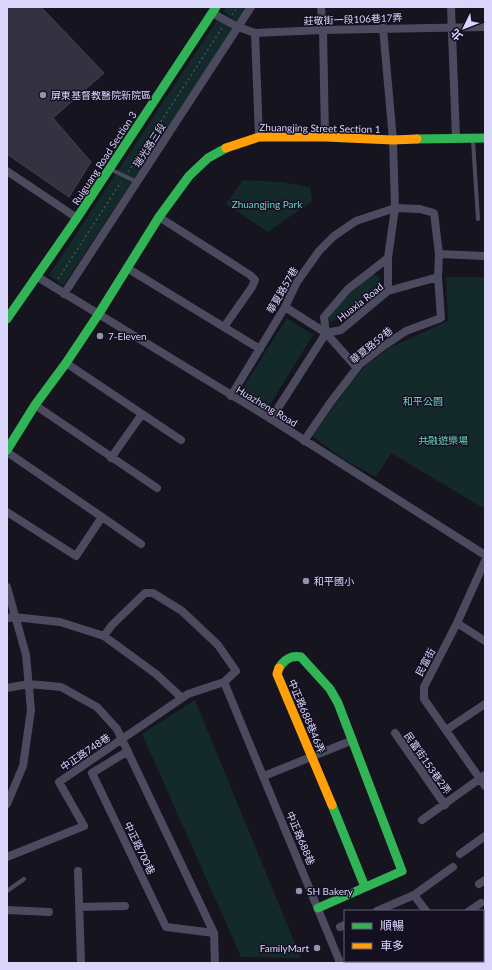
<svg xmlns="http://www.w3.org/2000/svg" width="492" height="970" font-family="Lato,'Noto Sans TC',sans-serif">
<rect width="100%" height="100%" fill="#16141e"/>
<!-- green -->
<path fill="#142929" d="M226,7H247L237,22L223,11Z
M217,20L233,29L63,286L49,275Z
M243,180L282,182L310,187L312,201L268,232L226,204Z
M372,274L376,275L380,279L379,284L340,318L331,322L329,319C340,300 356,288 372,274Z
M446,277H485V509L391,453L376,477L343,459L312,436L347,388L365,366L389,348L448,321Z
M287,318L313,335L268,408L241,391Z
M195,700L301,958L241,957L142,734Z"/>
<!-- building -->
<path fill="#343240" stroke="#434051" d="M7,7H41L104,73L53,118L91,162L69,197L7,154Z"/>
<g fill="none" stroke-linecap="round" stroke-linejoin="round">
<!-- path -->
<path stroke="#46505b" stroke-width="1.5" stroke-dasharray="2 3" stroke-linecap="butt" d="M232,15L237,7
M128,172L222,28
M58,279L121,182"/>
<!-- lane -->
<path stroke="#4c4a5e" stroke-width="4" d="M473,141L478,219
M110,169L137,182
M7,891L24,879"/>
<!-- street -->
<path stroke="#4c4a5e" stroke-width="8" d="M321,7L323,30L325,137
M451,7L456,138
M212,13L238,27L255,33L323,30L485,27
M383,28L393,140L395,208L388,258V291
M255,33L259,137
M7,171L77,218
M159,217L250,275L255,280L252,287L224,327
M127,268L260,349
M36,276L271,419L485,555
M64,294L251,7
M285,307L326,333L357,368
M326,333L324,317L348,289L388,258
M66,363L181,440
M231,396L285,307L297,282L319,251L334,236L356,221L395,208L420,209L434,213L439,254
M35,405L157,488
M271,419L326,333L341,330L388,291L438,277
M304,441L330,403L360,364L382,347L406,331L441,318L438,277L439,254L485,256
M7,452L102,517L76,556L7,512
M111,458L142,414
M102,517L141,544
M485,561L457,623L424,687V699L485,786
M7,587L26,655L31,710L23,766L7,804
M7,618L14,617L60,622L104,636L156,674L182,698
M457,623L485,641
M224,682L339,960V963
M7,688L29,684L61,687L97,707L117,729L214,933L215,963
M446,730L485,704
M395,733L445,805
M128,751L92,773L166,927L214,933
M264,776L353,740
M422,820L485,775
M460,854L485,836
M7,857L84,826L59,782L188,694L224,682L236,671L218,645L182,611L153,593H145L112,625L104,636
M78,871L81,963
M479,884L485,880
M414,895L426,911
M79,907L125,906
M7,910L49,912
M377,911L414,895L453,867
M469,911L481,903
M340,927L345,925
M483,938L485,937
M457,963V961"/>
<!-- fast -->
<path stroke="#30b455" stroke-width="9" d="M417,139L485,138
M7,319L77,218L216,7
M7,450L35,405L66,363L98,315L159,217L189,176L208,158L226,148
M279,668C284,660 291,655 301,657L330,689L338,703L402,871L318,908
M332,805L365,887"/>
<!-- slow -->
<path stroke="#ff9f0a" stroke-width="9" d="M226,148L259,137H325L393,140L417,139
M279,668L277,674L332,805"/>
</g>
<!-- markers -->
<g fill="#9592ae" stroke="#141022" stroke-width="1.5">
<circle cx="43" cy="95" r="4"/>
<circle cx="100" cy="336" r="4"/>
<circle cx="306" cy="581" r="4"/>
<circle cx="299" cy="891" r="4"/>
<circle cx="317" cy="948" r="4"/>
</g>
<g text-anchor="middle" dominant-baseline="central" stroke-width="3" stroke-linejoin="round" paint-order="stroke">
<!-- street labels -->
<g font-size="10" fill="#dad6fb" stroke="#141022">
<text transform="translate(353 19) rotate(-2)">莊敬街一段106巷17弄</text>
<text transform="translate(320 128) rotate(1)">Zhuangjing Street Section 1</text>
<text transform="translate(149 145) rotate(-57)">瑞光路三段</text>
<text transform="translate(104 158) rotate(-57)">Ruiguang Road Section 3</text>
<text transform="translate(282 290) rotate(-60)">華夏路57巷</text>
<text transform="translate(360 302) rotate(-38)">Huaxia Road</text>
<text transform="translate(371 345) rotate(-39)">華夏路59巷</text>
<text transform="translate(267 406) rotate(31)">Huazheng Road</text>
<text transform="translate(425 662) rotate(-62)">民富街</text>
<text transform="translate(307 716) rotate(67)">中正路688巷46弄</text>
<text transform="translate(85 752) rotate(-34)">中正路748巷</text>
<text transform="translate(428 763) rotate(55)">民富街153巷2弄</text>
<text transform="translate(301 838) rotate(67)">中正路688巷</text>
<text transform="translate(140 848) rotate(64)">中正路700巷</text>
</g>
<!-- poi labels -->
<g font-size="10" fill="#dad6fb" stroke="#141022" text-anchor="start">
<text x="51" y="95">屏東基督教醫院新院區</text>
<text x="108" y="336">7-Eleven</text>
<text x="314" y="581">和平國小</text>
<text x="307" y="891">SH Bakery</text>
<text x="309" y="948" text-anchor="end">FamilyMart</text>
</g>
<!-- park labels -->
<g font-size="10" fill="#69d3b9" stroke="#141022">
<text x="267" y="204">Zhuangjing Park</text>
<text x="423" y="401">和平公園</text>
<text x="443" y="440">共融遊樂場</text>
</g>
</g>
<!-- border -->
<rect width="492" height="970" fill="none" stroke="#dad6fb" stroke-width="16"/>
<!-- legend -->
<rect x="344" y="910" width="140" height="52" fill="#141022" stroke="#635f79"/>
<rect x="352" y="923" width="20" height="6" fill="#30b455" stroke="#635f79"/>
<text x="380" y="930" font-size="12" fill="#dad6fb">順暢</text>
<rect x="352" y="943" width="20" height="6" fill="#ff9f0a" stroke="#635f79"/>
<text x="380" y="950" font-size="12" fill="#dad6fb">車多</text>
<!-- north arrow -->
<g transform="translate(464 28) rotate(227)" stroke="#141022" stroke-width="3" paint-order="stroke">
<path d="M0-3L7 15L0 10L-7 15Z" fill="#dad6fb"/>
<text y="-6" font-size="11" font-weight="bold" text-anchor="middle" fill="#dad6fb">北</text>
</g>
</svg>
